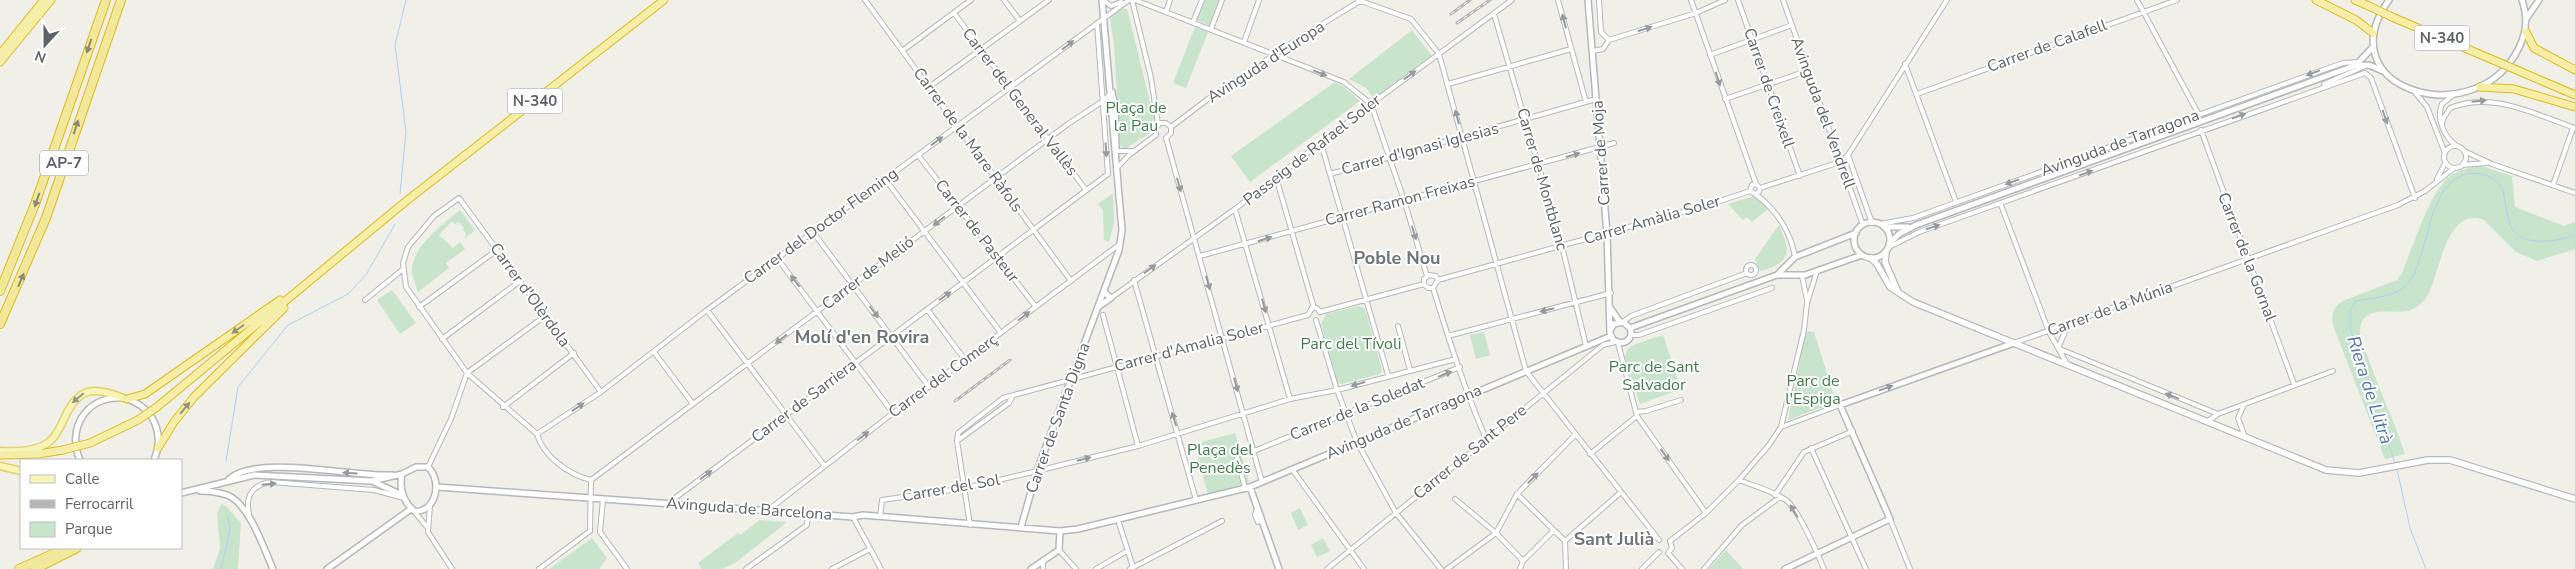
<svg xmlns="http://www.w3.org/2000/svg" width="2575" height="569" font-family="'Nunito Sans',sans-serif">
<rect width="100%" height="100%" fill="#f0efe8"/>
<!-- green -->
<path fill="#c8e4cb" d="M1205,0H1220L1211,26L1197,20Z
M1121,8L1127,9L1154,118L1150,133L1125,149L1120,145L1114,45L1110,19Z
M1195,27L1208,32L1186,88L1173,83Z
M1412,30L1432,56L1374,99L1366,88L1349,79Z
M1335,82L1344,87L1360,101L1250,182L1231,156Z
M2479,165L2512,176L2515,207L2564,226L2575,222V249L2537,261L2516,252L2484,220C2444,205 2439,281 2426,298C2423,302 2414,310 2408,311C2392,314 2363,304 2360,329C2359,337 2364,347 2367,355C2378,388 2394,420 2405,454L2385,459L2334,328C2330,315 2333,306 2345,300L2397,280L2402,273C2413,247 2429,193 2450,176C2458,170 2470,168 2479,165Z
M1113,193L1114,223L1109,242L1104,240L1103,210L1098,204Z
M1754,196L1768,209L1752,222L1747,217L1743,220L1728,204Z
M460,210L475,230L464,239L466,234L463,230L464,228L458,222L455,224L452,221L439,235L453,248L460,242L465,249L446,263L449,268L418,292C416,286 413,278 412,272C411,247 443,224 460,210Z
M1779,225C1791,251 1792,263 1760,271L1755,259Z
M392,290L416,323L400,334L377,300Z
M1359,306L1365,309L1382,370L1380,374L1341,384L1337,381L1321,324L1326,314Z
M1806,331L1814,332L1836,402L1788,420Z
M1484,332L1490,355L1476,359L1470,335Z
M1663,335L1681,389L1640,404L1625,358L1627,350L1633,345Z
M1235,433L1249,482L1208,494L1194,444Z
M222,504L227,507L241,523L238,569H213L220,548L217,513Z
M1300,508L1308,525L1298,530L1291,513Z
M760,520L787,522L735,563L722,569H702L698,563L738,533L740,535Z
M592,538L607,558L599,569H549Z
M1323,538L1330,551L1317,557L1311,545Z
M1726,550L1743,569H1709Z"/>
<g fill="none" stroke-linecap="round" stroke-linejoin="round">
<!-- stream -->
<path stroke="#b1d0f7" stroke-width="1" d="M400,194L406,132L395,45L406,0
M226,461L238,387L288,325L348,294L366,275L395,224
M2395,463L2350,328V311L2356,301C2371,298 2395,297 2406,285C2430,261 2424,193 2461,176C2475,169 2498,176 2503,191C2506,202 2506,214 2510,225C2519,248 2557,242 2575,235
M2397,469L2410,528L2426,569
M221,569L230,530L228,517"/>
<defs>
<path id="minor" d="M865,0L1071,281
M1004,0L1020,21
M1103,0L1111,6L1121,2
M1132,0L1151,78L1158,124
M1135,0L1344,82L1371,104
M1358,0L1411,19L1439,54L1526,371L1659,540
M1558,0L1586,102
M1599,0L1601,32L1609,40L1696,13L1725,0
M1691,0L1756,184
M1738,0L1800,176
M1783,0L1863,225
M2137,0L2199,115
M1166,12L1170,0
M954,13L1086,190
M1494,14L1562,246L1586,346
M1193,22L1202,0
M1211,29L1222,0
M1244,42L1259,0
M902,51L971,0
M1593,51L1603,49L1609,40
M1710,55L1792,25
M1905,64L1956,202
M1448,84L1571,49
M2324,84L2363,67
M929,87L1049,0
M2414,91L2427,107L2445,153
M1917,94L2177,0
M2453,95L2442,104C2436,118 2444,138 2457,146
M1725,99L1807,71
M1371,104L1404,200L1427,276
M2442,125L2443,119L2450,108C2493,91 2534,114 2575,128
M1171,127L1208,99L1298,39L1360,1
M2201,130L2294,384
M1156,135V128L1160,123H1166L1171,127
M1166,138L1262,482
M1166,138L1171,133V127
M1321,143L1388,375
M2444 157a11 11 0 1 1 22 0a11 11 0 1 1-22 0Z
M1115,151H1133
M2464,151L2492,164L2575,193
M918,155L1036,307
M1848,155L1872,223
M2463,165L2486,163
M1117,168L1129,155L1156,135
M1330,174L1596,99
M1276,177L1314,308
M885,179L1001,333
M2437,179L2445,163
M1756,184L1760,188L1759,192L1755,194L1750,191L1752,185Z
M2553,185L2573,128
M1760,188L1840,162L1848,155L1947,0
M1755,194C1776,209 1791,232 1795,257
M2001,205L2049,332L2067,364
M1235,209L1290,399
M1880,224L1913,218L2323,70L2343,63L2360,62
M813,232L929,387
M1889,247L1919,232L2365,73L2371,78L2415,198
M1200,256L1614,143
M777,258L893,413
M1746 270a5 5 0 1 1 10 0a5 5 0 1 1-10 0Z
M1802,276L1807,300
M1134,280L1196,500
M1438,280L1708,205L1750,191
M1424,284V279L1429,275L1436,276L1438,280
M1424,284L1428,288H1433L1438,280
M1433,288C1449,340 1465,391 1487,441
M1111,298L1235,209L1371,104L1512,0
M365,300L402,270
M419,307L497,250
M927,309L965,360
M707,310L824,465
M1320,312L1424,284
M1103,315L1138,446
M1308,315L1312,308H1317L1320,312
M1316,320L1337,390L1357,442L1396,513L1441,569
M1623,322L1631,316L1747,273
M1398,326L1410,370
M1631,335H1639L1772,288
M1448,336L1611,293
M442,339L520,281
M1618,343L1637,416L1706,513
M2014,343L2398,205L2425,191L2453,169
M2058,348L2068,325
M2060,349L2218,414
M654,352L693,404
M2244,405L2238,418L2245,437
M503,407L574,353
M1636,412L1646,411L1681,400
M2208,421L2218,414L2333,371
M1781,427L1840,405
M537,434L601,392L707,310L1129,0
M957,441L1009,403L1012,397
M1811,448L1866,569
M1254,451L1460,367
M1590,454L1637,416
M1237,457L1245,488
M428,467L451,419L467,373L545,316
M1292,469L1364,569
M591,480C569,475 543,456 537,434L467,373L406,287L403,263L408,247L434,216L459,198L601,392
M1739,480C1754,486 1773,491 1786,500C1798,509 1818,554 1824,569
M1517,494L1565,541L1566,569
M1775,495L1804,452L1853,431
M603,499L600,532L627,569
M1455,499L1496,533L1523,561
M667,504L1108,174L1097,23
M430,505L428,532L452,569
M1257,509L1255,515L1258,522
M414,511L427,527
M767,511L893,413L1120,244
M249,514C245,496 252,485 271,482L374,490L404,498
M853,517L881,569
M880,517L882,500L965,488L1037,471L1138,446L1290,399L1337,390L1456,359
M1890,519L1910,569
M1118,520L1133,567
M970,525L957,441L958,433L1003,398L1308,315
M590,531L591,480L1068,124L1103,101L1110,94
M1565,541L1620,493
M1670,541L1706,513L1739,480L1769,445L1781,427L1804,330L1807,303L1817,271
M1059,550L1076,569
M1668,553L1682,569
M1668,553L1672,548L1670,541
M1043,560V569
M539,569L590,531
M746,569L807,525L808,513
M832,569L870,549
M1096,569L1127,551
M1130,569L1222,521
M1327,569L1603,345L1615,342
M1447,569L1496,533L1517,494L1575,435
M1520,569L1523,561L1554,530
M1642,569L1659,552
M1704,569L1742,525L1780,497"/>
<path id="tertiary" d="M1588,0L1607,234L1610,333L1613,340L1621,343C1629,342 1633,336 1630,328L1623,322L1614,324L1610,330
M2389,0C2326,88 2469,132 2515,55C2526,37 2529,20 2522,0
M2526,19L2539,0
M2356,65L2373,47
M1112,92L1115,107L1116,148
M1854 240a18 18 0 1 1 36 0a18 18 0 1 1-36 0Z
M1884,227H1908
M1889,244L1899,234L1916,225L2354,66L2369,65L2383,71
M1777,275L1795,257L1856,233
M1098,307L1111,298L1104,292
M1611,309L1620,322
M1630,328L1777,275H1805L1862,255
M127,399C154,408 165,434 154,460
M80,460C67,431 84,398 118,398
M416,467H428C444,483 434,514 414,511C403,501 399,488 402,474Z
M229,479C256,454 353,477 392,475
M374,482L402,495
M437,487L853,517L863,515L1060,531L1078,529L1250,487L1611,336
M1250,487L1279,569
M200,491C209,491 218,492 227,495C249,503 264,549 273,569
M181,493L254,475L371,481L402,474
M1021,527L1037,471L1119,250L1122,230L1102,0
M327,569L411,509
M1031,569L1059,550L1060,531
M1785,569L1890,519L1840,405L2014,343"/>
<path id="secondary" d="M1886,251L1885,262L1898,292
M1871,258L1877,264L1890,287L1913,302L2326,470L2359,473L2428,460H2450L2575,499"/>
<path id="primary" d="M0,451C16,452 36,452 49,442C57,436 60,427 64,419C78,387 93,386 123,398
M0,466L21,471"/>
<path id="trunk" d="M2316,0L2356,20L2373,33
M2355,0L2369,6
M2392,17L2491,59
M2526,32L2534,48L2575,70
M0,54L44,0
M0,62L51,0
M2519,71L2575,95
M2480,87L2514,89L2575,107
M127,399L145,394L280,300
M157,407L405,202L664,0
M90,443L138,420
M158,448L174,422L194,397L284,308
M0,455L38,454L63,450"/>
<path id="motorway" d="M0,291L35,204L106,0
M0,324L46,218L121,0
M19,569L66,548
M35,569L77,548"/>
</defs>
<!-- minor casing -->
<use href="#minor" stroke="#b5b7bb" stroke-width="6"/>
<!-- tertiary casing -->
<use href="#tertiary" stroke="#b5b7bb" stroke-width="8"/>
<!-- secondary casing -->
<use href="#secondary" stroke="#b6b9be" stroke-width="8"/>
<!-- primary casing -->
<use href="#primary" stroke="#e4d16d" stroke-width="9"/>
<!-- trunk casing -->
<use href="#trunk" stroke="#e0bb18" stroke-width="9"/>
<!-- motorway casing -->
<use href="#motorway" stroke="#e0bb18" stroke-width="10"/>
<!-- minor -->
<use href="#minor" stroke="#fff" stroke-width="4"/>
<!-- tertiary -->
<use href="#tertiary" stroke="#fff" stroke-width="5"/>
<!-- secondary -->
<use href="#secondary" stroke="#fff" stroke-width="5.5"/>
<!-- primary -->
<use href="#primary" stroke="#f7f5b6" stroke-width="6"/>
<!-- trunk -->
<use href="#trunk" stroke="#f4eea9" stroke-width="7"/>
<!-- motorway -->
<use href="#motorway" stroke="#f2e89c" stroke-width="8"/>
<defs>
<path id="rail" d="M1451,14L1470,0
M1457,23L1490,0
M955,401L1010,360"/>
</defs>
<!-- rail casing -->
<use href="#rail" stroke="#b5b6b7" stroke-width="3"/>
<!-- rail -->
<use href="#rail" stroke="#fff" stroke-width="1" stroke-dasharray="4" stroke-linecap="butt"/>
<defs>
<path id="trunk-bridge" d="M2369,6L2392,17
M2491,59L2519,71
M138,420L157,407
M63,450L90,443"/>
</defs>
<!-- trunk-bridge casing -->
<use href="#trunk-bridge" stroke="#e0bb18" stroke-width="9" stroke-linecap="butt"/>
<!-- trunk-bridge -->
<use href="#trunk-bridge" stroke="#f4eea9" stroke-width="7"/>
</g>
<!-- one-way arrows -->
<defs><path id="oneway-solid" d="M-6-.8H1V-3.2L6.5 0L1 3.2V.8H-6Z" transform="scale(1.25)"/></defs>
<g fill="#97999c">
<use href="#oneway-solid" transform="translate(1564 21) rotate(-104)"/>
<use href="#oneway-solid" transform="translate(1645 29) rotate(-17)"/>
<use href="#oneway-solid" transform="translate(1068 45) rotate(-37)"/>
<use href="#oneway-solid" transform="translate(1320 73) rotate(21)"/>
<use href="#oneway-solid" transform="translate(2313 73) rotate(160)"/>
<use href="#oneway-solid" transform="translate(1410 75) rotate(-36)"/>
<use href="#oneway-solid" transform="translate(1718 79) rotate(72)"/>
<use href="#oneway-solid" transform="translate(2479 101) rotate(-5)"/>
<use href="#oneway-solid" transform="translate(2239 116) rotate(-20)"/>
<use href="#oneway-solid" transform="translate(1457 117) rotate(-105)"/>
<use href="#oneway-solid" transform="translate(2385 117) rotate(70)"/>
<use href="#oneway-solid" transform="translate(937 141) rotate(-36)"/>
<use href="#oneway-solid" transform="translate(1106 150) rotate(86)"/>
<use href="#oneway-solid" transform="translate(1573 155) rotate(-16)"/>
<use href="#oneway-solid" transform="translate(2086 173) rotate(-20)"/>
<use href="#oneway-solid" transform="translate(2012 182) rotate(160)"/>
<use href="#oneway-solid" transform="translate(1179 185) rotate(74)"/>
<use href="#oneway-solid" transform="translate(939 221) rotate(143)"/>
<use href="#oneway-solid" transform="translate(1933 227) rotate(-18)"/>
<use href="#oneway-solid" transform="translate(1414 233) rotate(73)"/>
<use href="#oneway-solid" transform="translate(1265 239) rotate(-17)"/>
<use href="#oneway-solid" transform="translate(1150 269) rotate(-36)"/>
<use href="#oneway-solid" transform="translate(795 281) rotate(-128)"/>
<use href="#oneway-solid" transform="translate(1208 283) rotate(74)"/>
<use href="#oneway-solid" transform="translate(945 296) rotate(-35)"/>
<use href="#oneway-solid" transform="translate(1264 306) rotate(74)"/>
<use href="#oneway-solid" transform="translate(1547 310) rotate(166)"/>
<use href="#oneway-solid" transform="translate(874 312) rotate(53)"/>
<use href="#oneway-solid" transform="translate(1024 316) rotate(-37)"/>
<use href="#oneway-solid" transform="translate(781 339) rotate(143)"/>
<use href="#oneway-solid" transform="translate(1445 374) rotate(-22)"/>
<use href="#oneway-solid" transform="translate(1358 384) rotate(164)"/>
<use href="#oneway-solid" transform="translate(1236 385) rotate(75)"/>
<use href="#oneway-solid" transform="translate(1886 388) rotate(-20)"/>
<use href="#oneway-solid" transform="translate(2172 396) rotate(-158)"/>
<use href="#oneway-solid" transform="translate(578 407) rotate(-34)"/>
<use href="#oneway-solid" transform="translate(1174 419) rotate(-107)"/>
<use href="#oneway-solid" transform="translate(863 436) rotate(-37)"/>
<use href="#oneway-solid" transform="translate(1665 455) rotate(55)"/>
<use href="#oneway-solid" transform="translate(1084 459) rotate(-14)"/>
<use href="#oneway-solid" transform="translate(350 473) rotate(-176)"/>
<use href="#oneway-solid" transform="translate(706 475) rotate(-37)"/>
<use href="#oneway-solid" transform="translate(1533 478) rotate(-46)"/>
<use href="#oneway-solid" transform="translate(269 484) rotate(-5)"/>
<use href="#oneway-solid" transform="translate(1794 511) rotate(-121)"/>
</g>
<g fill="#8b8a77">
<use href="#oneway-solid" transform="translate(89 46) rotate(109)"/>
<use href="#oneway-solid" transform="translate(76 127) rotate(-72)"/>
<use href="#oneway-solid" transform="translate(37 200) rotate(109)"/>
<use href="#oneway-solid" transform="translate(21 280) rotate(-67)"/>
</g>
<g fill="#93937e">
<use href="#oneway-solid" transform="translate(238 329) rotate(145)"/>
<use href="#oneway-solid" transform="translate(185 408) rotate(-50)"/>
</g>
<use fill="#949583" href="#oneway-solid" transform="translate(78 398) rotate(140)"/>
<g text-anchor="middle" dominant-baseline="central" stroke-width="4" stroke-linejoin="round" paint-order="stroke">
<!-- shield labels -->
<g fill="#fff" stroke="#8f9195" stroke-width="1">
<rect x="2414.5" y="25.5" width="55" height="25" rx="4"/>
<rect x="507.5" y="88.5" width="55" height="25" rx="4"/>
<rect x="40" y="150.5" width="48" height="25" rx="4"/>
</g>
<g font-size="15" font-weight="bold" fill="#5f6267">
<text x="2442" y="38">N-340</text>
<text x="535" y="101">N-340</text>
<text x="64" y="163">AP-7</text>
</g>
<!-- street labels -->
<g font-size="16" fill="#5f6267" stroke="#fff">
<text transform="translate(2047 46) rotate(-20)">Carrer de Calafell</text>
<text transform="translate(1266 62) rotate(-33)">Avinguda d'Europa</text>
<text transform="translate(1769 88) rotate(71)">Carrer de Creixell</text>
<text transform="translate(1020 102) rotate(53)">Carrer del General Vallès</text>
<text transform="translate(1823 113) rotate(70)">Avinguda del Vendrell</text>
<text transform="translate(968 140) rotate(54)">Carrer de la Mare Ràfols</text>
<text transform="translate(2120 143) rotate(-20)">Avinguda de Tarragona</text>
<text transform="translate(1420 149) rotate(-15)">Carrer d'Ignasi Iglesias</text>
<text transform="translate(1312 150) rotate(-38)">Passeig de Rafael Soler</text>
<text transform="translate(1601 153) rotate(-94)">Carrer de Moja</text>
<text transform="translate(1542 179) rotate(74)">Carrer de Montblanc</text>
<text transform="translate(1400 201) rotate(-15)">Carrer Ramon Freixas</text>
<text transform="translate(1652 220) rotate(-16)">Carrer Amàlia Soler</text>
<text transform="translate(821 226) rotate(-36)">Carrer del Doctor Fleming</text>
<text transform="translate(977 231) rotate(52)">Carrer de Pasteur</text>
<text transform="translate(2247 257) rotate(69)">Carrer de la Gornal</text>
<text transform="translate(868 273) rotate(-37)">Carrer de Melió</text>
<text transform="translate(530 295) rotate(54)">Carrer d'Olèrdola</text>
<text transform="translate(2110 309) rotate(-20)">Carrer de la Múnia</text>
<text transform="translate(1189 347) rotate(-15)">Carrer d'Amalia Soler</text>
<text transform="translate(943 376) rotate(-36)">Carrer del Comerç</text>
<text transform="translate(804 401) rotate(-37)">Carrer de Sarriera</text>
<text transform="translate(1357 409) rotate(-22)">Carrer de la Soledat</text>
<text transform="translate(1058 418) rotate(-70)">Carrer de Santa Digna</text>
<text transform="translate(1404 422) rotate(-23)">Avinguda de Tarragona</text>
<text transform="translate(1470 452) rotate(-39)">Carrer de Sant Pere</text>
<text transform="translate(951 488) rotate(-10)">Carrer del Sol</text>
<text transform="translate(749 509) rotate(4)">Avinguda de Barcelona</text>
</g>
<!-- park labels -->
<g font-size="16" fill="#3e7f49" stroke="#fff">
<text x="1136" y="108">Plaça de<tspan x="1136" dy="18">la Pau</tspan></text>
<text x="1351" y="344">Parc del Tívoli</text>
<text x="1654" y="367">Parc de Sant<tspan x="1654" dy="18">Salvador</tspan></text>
<text x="1813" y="381">Parc de<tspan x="1813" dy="18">l'Espiga</tspan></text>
<text x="1220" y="450">Plaça del<tspan x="1220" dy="18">Penedès</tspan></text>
</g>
<!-- neighbourhood labels -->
<g font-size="18" font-weight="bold" fill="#707378" stroke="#fff">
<text x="1397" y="258">Poble Nou</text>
<text x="862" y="337">Molí d'en Rovira</text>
<text x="1614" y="539">Sant Julià</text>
</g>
<!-- water labels -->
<g font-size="18" font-style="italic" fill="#5274b1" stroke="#fff">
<text transform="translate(2370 390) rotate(72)">Riera de Llitrà</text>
</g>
</g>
<!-- legend -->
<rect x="20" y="459" width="162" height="90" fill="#ffffff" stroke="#bfc0c2"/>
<rect x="30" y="475" width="25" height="8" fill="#f7f5b6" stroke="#bfc0c2"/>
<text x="65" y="484" font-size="15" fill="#5f6267">Calle</text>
<rect x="30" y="500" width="25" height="8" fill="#b5b6b7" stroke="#bfc0c2"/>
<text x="65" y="509" font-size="15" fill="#5f6267">Ferrocarril</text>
<rect x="30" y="522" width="25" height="15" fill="#c8e4cb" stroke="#bfc0c2"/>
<text x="65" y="534" font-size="15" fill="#5f6267">Parque</text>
<!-- north arrow -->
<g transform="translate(45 45) rotate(201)" stroke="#ffffff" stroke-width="4" paint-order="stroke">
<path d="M0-4L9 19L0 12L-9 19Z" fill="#5f6267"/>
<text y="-8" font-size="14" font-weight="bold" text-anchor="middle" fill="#5f6267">N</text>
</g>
</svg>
